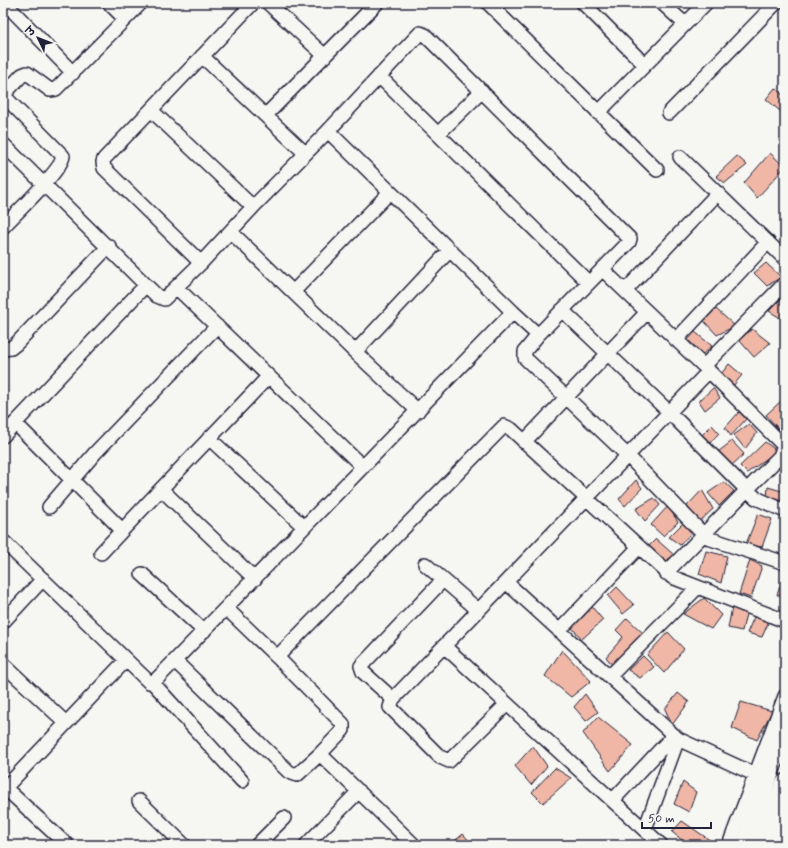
<svg xmlns="http://www.w3.org/2000/svg" width="788" height="848" font-family="Mynerve,'Playpen Sans Deva',sans-serif">
<rect width="100%" height="100%" fill="#f6f6f2"/>
<filter id="ink" filterUnits="userSpaceOnUse"><feTurbulence type="fractalNoise" baseFrequency=".025" numOctaves="2"/><feDisplacementMap in="SourceGraphic" scale="8" xChannelSelector="R" yChannelSelector="G"/><feConvolveMatrix kernelMatrix="1 2 1 2 8 2 1 2 1" color-interpolation-filters="sRGB"/></filter>
<g filter="url(#ink)">
<!-- building -->
<path fill="#f0b7a6" stroke="#22223b" d="M775,88L785,97V105L780,111L766,99Z
M770,153L785,167L757,198L744,183Z
M737,156L747,165L725,183L716,176Z
M766,263L781,277L767,286L754,273Z
M785,295V321L769,311Z
M716,309L735,326L717,335L704,321Z
M752,329L770,343L754,357L739,340Z
M695,332L712,346L703,354L688,340Z
M729,364L742,375L733,386L721,374Z
M713,388L720,398L705,410L699,401Z
M781,401L785,405V436L766,415Z
M739,412L746,419L731,436L725,428Z
M749,424L757,433L745,449L734,435Z
M712,425L719,433L709,444L701,436Z
M732,441L744,454L730,467L718,452Z
M765,442L777,451L747,473L740,466Z
M636,480L642,488L625,506L619,499Z
M724,482L734,491L719,506L708,493Z
M768,487L785,492V504L767,498Z
M702,490L713,509L699,522L687,506Z
M654,498L660,505L645,521L636,509Z
M668,506L678,522L663,536L651,525Z
M758,514L772,519L762,547L746,544Z
M686,520L692,532L680,545L669,537Z
M656,539L674,555L663,563L648,547Z
M706,551L727,556L721,583L699,574Z
M750,560L762,566L751,598L739,594Z
M783,577H785V595H777Z
M617,587L634,605L623,614L608,596Z
M704,598L721,615L711,629L683,614Z
M592,607L603,620L582,639L572,628Z
M732,607L746,614L742,631L728,628Z
M754,617L769,621L762,637L747,633Z
M627,618L644,634L613,666L606,657L623,637L616,630Z
M668,632L684,649L664,673L647,655Z
M562,650L591,681L571,697L545,676Z
M643,656L654,667L640,678L628,670Z
M678,693L689,702L672,725L665,709Z
M585,694L598,712L586,721L574,707Z
M741,702L772,711L757,740L732,728Z
M598,717L633,745L610,771L583,733Z
M533,746L547,766L531,785L515,766Z
M555,768L571,778L543,803L532,792Z
M683,782L696,792L689,812L674,804Z
M682,821L714,843L712,845H688L672,832Z
M463,834L473,845H450Z"/>
<g fill="none" stroke-linecap="round" stroke-linejoin="round">
<defs>
<path id="minor" d="M5,3L73,73
M109,3L125,19
M253,3L104,159L103,162L104,168L201,263L253,207L328,131
M268,3L325,56
M488,3L657,170
M583,3L645,65L598,113
M662,3L685,24
M202,56L305,153
M645,65L706,3
M379,76L589,283
M151,110L253,207
M669,113L776,3
M266,115L377,3
M438,134L482,91
M3,144L157,296L164,299L201,263
M680,157L785,259
M3,227C15,214 62,170 63,156L7,99L5,94L6,92L22,75L27,73L50,90L56,89L141,3
M231,232L355,352L418,411
M602,269L709,371L784,446L780,456L666,573
M177,288L363,467
M625,291L718,193
M293,292L390,192
M562,310L669,412L747,490L756,498L785,511
M513,312L538,335
M676,340L768,242
M3,349L11,348L16,344L109,246
M355,352L450,250
M704,366L785,283
M15,423L122,530
M3,436L146,285
M209,438L304,527
M524,442L647,312
M49,507L95,453L217,326
M3,541L149,682L153,683L513,312L328,131L420,33L425,35L630,239L629,242L538,335L525,351V358L627,455L703,534L711,539L785,563
M101,553L161,489
M425,564L478,610
M142,574L204,631
M255,579L161,489L268,377
M506,582L678,739L756,775L769,778
M226,608L277,657L343,724V730L320,754
M3,622L43,579
M559,631L638,548
M444,646L661,845
M277,657L504,426L511,429L672,577L785,621
M175,661L289,772L297,775L320,754L414,845
M3,664L66,723
M610,676L697,588
M153,683L242,781
M393,699L363,672L361,666L443,580
M507,704L449,761L440,757L390,707L393,699L709,371
M3,786L67,845
M3,790L126,660
M613,800L674,735
M139,801L184,845
M645,829L678,739
M257,845L284,818
M306,845L359,791
M729,845L785,696"/>
<path id="major" d="M744,845L785,734"/>
<path id="highway" d="M761,845L785,784
M779,845L785,830"/>
</defs>
<!-- minor casing -->
<use href="#minor" stroke="#22223b" stroke-width="16"/>
<!-- major casing -->
<use href="#major" stroke="#22223b" stroke-width="19"/>
<!-- highway casing -->
<use href="#highway" stroke="#22223b" stroke-width="22"/>
<!-- minor -->
<use href="#minor" stroke="#f6f6f2" stroke-width="13"/>
<!-- major -->
<use href="#major" stroke="#f6f6f2" stroke-width="16"/>
<!-- highway -->
<use href="#highway" stroke="#f6f6f2" stroke-width="19"/>
</g>
</g>
<!-- margin -->
<rect width="788" height="848" fill="none" stroke="#f6f6f2" stroke-width="16"/>
<rect x="8" y="8" width="772" height="832" fill="none" stroke="#22223b" stroke-width="1.5" filter="url(#ink)"/>
<!-- north arrow -->
<g transform="translate(38 38) rotate(313)" stroke="#f6f6f2" stroke-width="3" paint-order="stroke">
<path d="M0-3L7 15L0 10L-7 15Z" fill="#22223b"/>
<text y="-6" font-size="11" font-weight="bold" text-anchor="middle" fill="#22223b">उ</text>
</g>
<!-- scale -->
<path d="M642 822v6h69v-6" fill="none" stroke="#22223b" stroke-width="2"/>
<text x="648" y="822" font-size="12" fill="#22223b" stroke="#f6f6f2" stroke-width="3" paint-order="stroke">50 m</text>
</svg>
